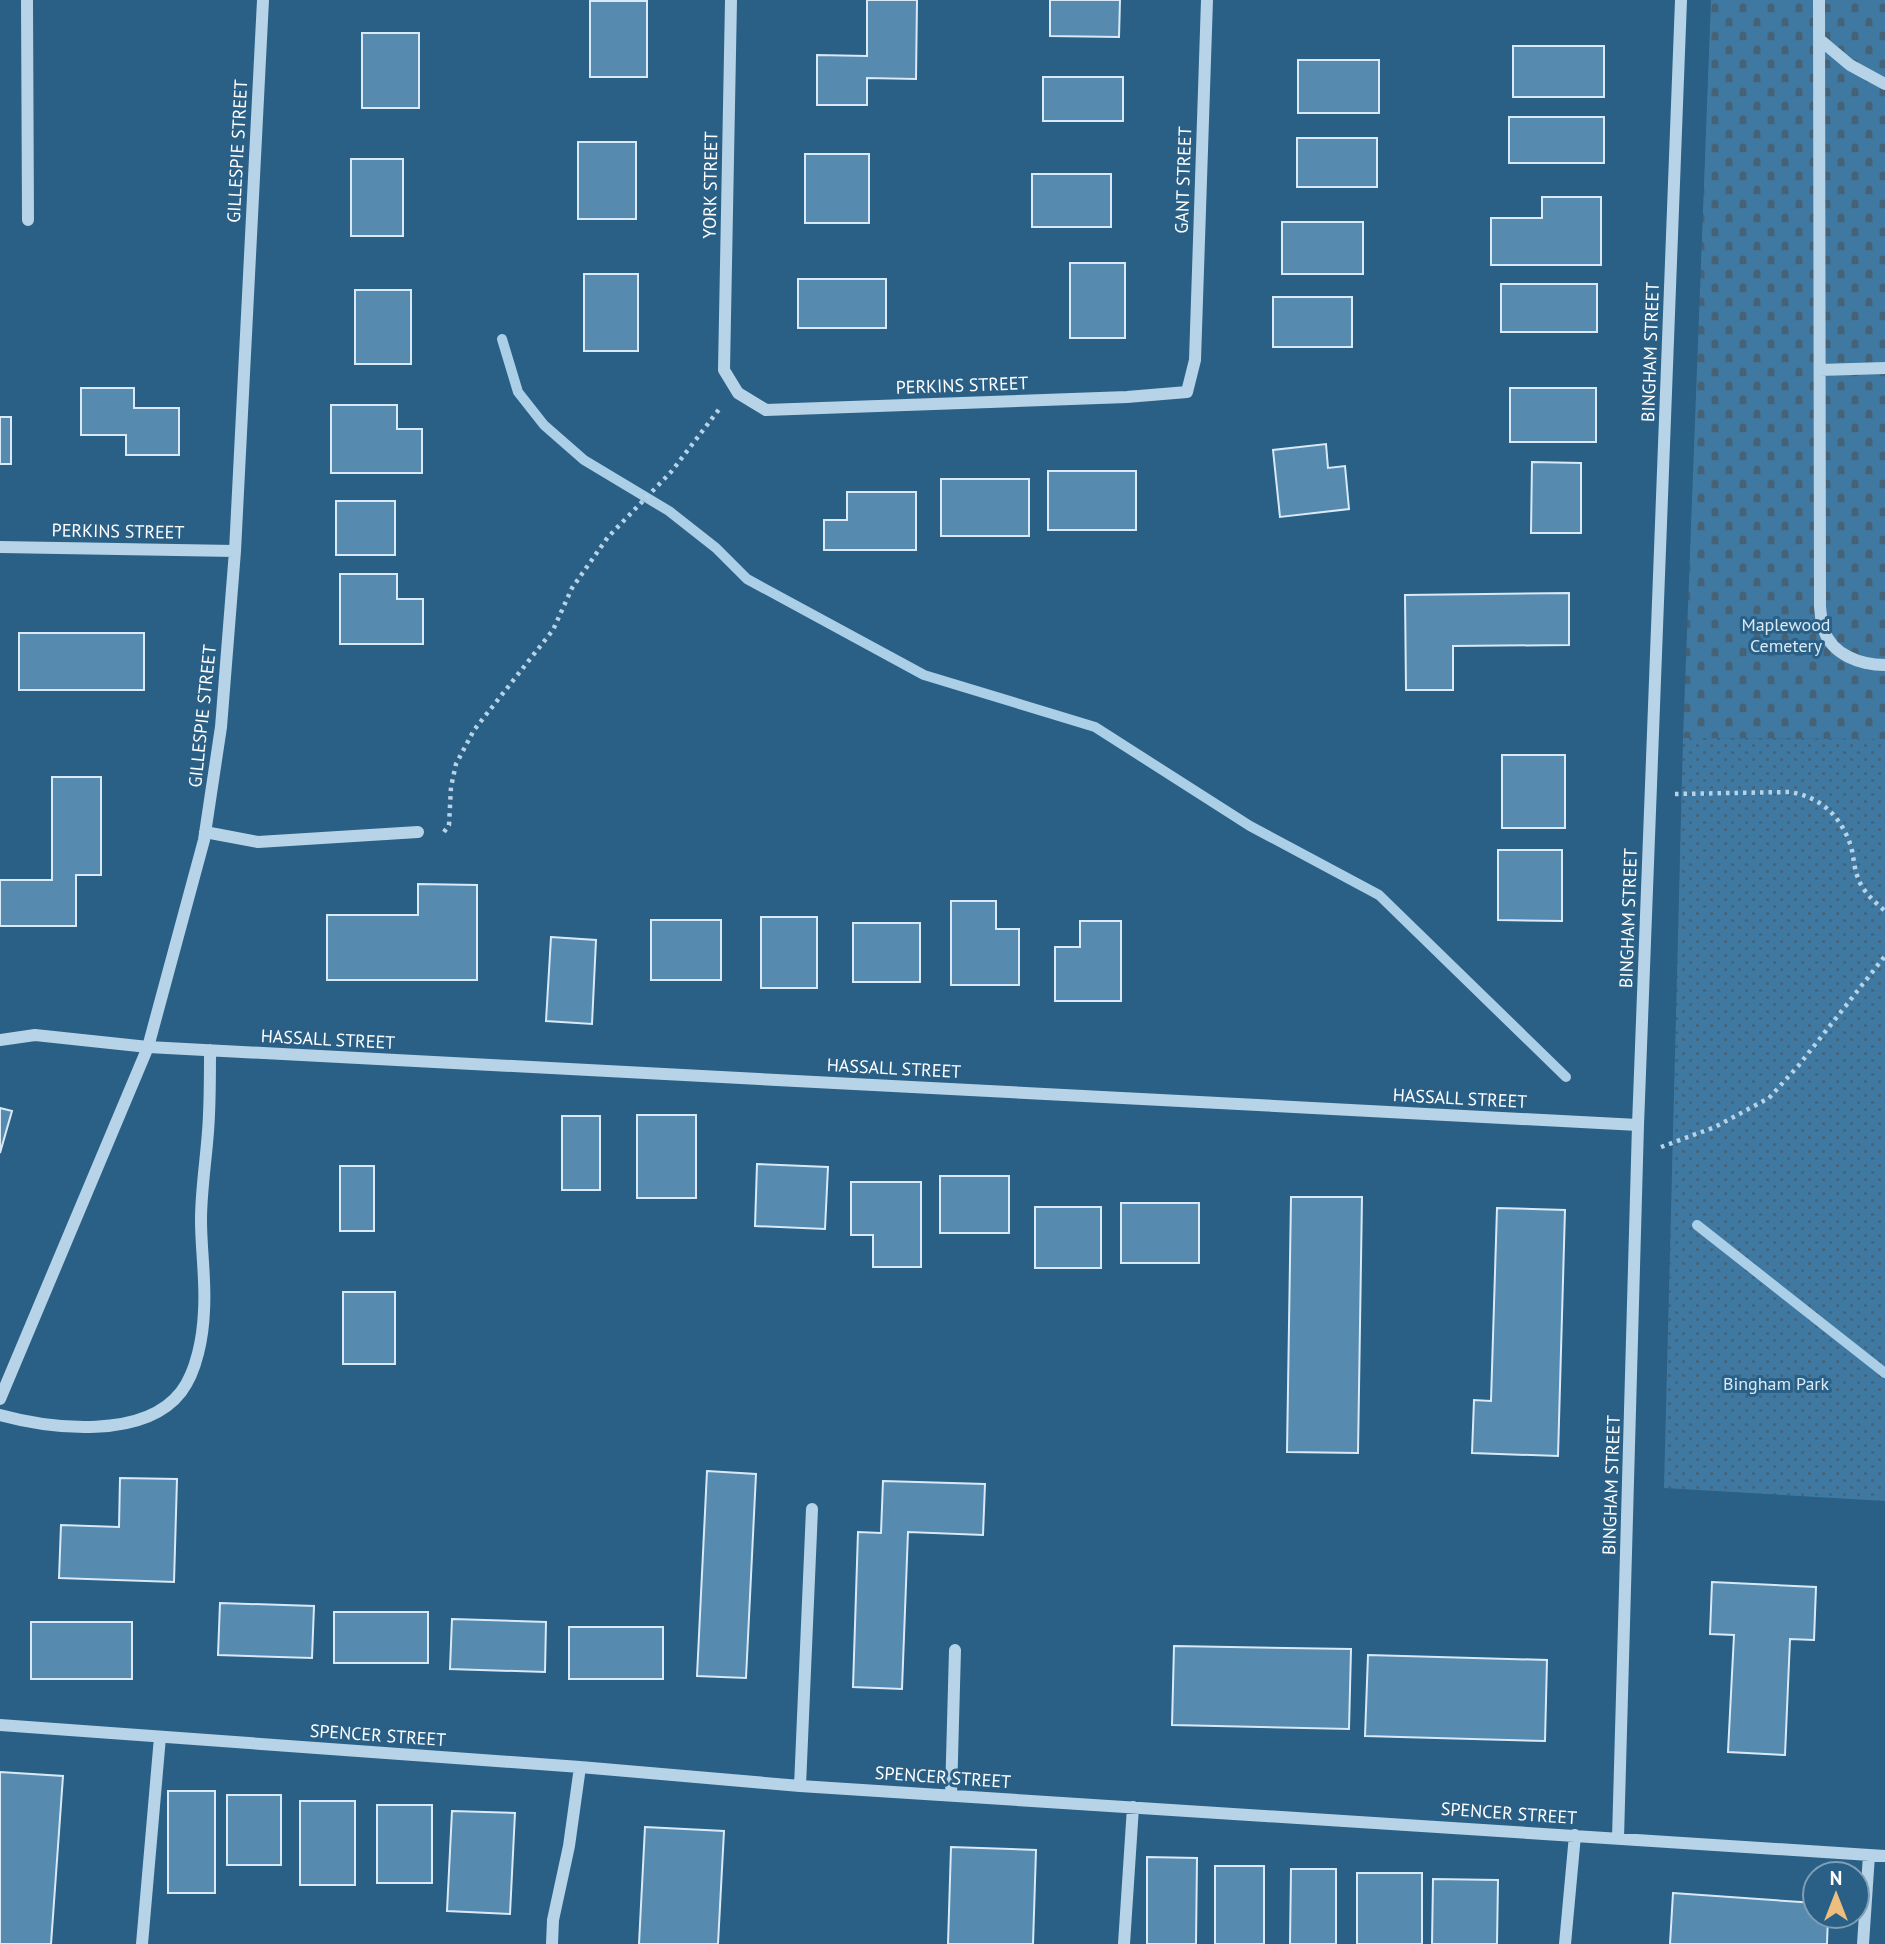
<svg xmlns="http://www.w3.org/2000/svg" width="1885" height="1944" font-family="'PT Sans',sans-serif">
<defs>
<pattern id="cemetery-stones" width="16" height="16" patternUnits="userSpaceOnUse" patternTransform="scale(1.75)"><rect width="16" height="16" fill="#3f79a2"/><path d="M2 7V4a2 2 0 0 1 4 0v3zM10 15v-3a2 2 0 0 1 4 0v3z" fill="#466277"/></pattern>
<pattern id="park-dots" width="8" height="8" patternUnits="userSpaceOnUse" patternTransform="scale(1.75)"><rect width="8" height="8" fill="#3f79a2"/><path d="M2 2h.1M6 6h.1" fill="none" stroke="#466277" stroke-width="1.8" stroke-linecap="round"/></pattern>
</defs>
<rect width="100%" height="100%" fill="#2a5f86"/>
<!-- cemetery -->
<path fill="url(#cemetery-stones)" d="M1711,0H1885V739L1683,738Z"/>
<!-- park -->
<path fill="url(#park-dots)" d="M1683,738L1885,739V1501L1664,1488Z"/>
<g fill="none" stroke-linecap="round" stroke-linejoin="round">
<!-- stream -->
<path stroke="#abcfe7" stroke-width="10" d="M502,339L518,392L544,425L584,460L669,511L716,548L747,579L924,675L1095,727L1250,826L1379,895L1566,1077
M1697,1225L1885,1373"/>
</g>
<!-- building -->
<path fill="#568aaf" stroke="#d9eaf6" stroke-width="2" d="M867,0H917L916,79L867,78V105H817V55L867,56Z
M1050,0H1120L1119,37L1050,36Z
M590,1H647V77H590Z
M362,33H419V108H362Z
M1513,46H1604V97H1513Z
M1298,60H1379V113H1298Z
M1043,77H1123V121H1043Z
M1509,117H1604V163H1509Z
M1297,138H1377V187H1297Z
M578,142H636V219H578Z
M805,154H869V223H805Z
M351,159H403V236H351Z
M1032,174H1111V227H1032Z
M1542,197H1601V265H1491V218H1542Z
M1282,222H1363V274H1282Z
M1070,263H1125V338H1070Z
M584,274H638V351H584Z
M798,279H886V328H798Z
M1501,284H1597V332H1501Z
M355,290H411V364H355Z
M1273,297H1352V347H1273Z
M81,388H134V408H179V455H126V435H81Z
M1510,388H1596V442H1510Z
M331,405H397V429H422V473H331Z
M0,417H11V464H0Z
M1326,444L1328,468L1345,466L1349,509L1280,517L1273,450Z
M1532,462L1581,463V533H1531Z
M1048,471H1136V530H1048Z
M941,479H1029V536H941Z
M847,492H916V550H824V520H847Z
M336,501H395V555H336Z
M340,574H397V599H423V644H340Z
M1569,593V645L1453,646V690H1406L1405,595Z
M19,633H144V690H19Z
M1502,755H1565V828H1502Z
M52,777H101V875H76V926H0V880H52Z
M1498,850H1562V921L1498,920Z
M418,884L477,885V980H327V915H418Z
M951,901H996V929H1019V985H951Z
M761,917H817V988H761Z
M651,920H721V980H651Z
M1080,921H1121V1001H1055V947H1080Z
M853,923H920V982H853Z
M551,937L596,940L592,1024L546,1021Z
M0,1108L12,1111L0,1153Z
M637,1115H696V1198H637Z
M562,1116H600V1190H562Z
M757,1164L828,1167L825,1229L755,1226Z
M340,1166H374V1231H340Z
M940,1176H1009V1233H940Z
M851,1182H921V1267H873V1235H851Z
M1291,1197H1362L1358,1453L1287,1452Z
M1121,1203H1199V1263H1121Z
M1035,1207H1101V1268H1035Z
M1497,1208L1565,1210L1558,1456L1472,1453L1474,1400L1491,1401Z
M343,1292H395V1364H343Z
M707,1471L756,1474L746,1678L697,1676Z
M120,1478L177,1479L174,1582L59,1578L61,1525L119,1527Z
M883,1481L985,1484L983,1535L908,1532L902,1689L853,1687L858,1532L881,1533Z
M1712,1582L1816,1587L1814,1640L1790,1639L1785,1755L1728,1752L1734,1635L1710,1634Z
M220,1603L314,1606L312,1658L218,1655Z
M334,1612H428V1663H334Z
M452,1619L546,1622L545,1672L450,1669Z
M31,1622H132V1679H31Z
M569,1627H663V1679H569Z
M1174,1646L1351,1649L1349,1729L1172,1725Z
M1368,1655L1547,1660L1545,1741L1365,1736Z
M0,1772L63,1776L51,1944H0Z
M168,1791H215V1893H168Z
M227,1795H281V1865H227Z
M300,1801H355V1885H300Z
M377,1805H432V1883H377Z
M452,1811L515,1813L510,1914L447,1911Z
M645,1827L724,1831L718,1944H639Z
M951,1847L1036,1850L1033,1944H948Z
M1147,1857L1197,1858L1196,1944H1147Z
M1215,1866H1264V1944H1215Z
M1291,1869H1336V1944H1290Z
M1357,1873H1422V1944H1357Z
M1433,1879L1498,1880L1497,1944H1432Z
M1673,1893L1815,1903V1916H1828L1827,1944H1670Z"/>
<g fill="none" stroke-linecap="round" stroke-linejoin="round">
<!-- path -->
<path stroke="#b6d3e7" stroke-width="4.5" stroke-dasharray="3.5 5" stroke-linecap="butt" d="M1675,794L1789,792C1818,796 1838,813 1849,841C1854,852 1853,866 1858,878C1863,892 1874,901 1885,911
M444,832L449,825L451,787L456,764L474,730L553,630L572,588L608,537L671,472L720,408
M1661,1147L1715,1127L1769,1098L1799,1065L1885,956"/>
<!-- minor -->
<path stroke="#b6d3e7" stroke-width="12" d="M27,0L28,220
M731,0L724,370L738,393L766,410L1127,397L1187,392L1195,360L1207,0
M1819,0L1820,607C1821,615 1821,623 1824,630C1832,655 1861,665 1885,665
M1819,39L1850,65L1885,84
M1820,370L1885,368
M0,547L235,551
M205,832L258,842L418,832
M0,1040L35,1035L148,1047L1638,1125
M0,1399L148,1047L204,840L221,727L235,551L263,0
M0,1415C51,1429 144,1440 181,1392C197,1371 203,1336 204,1311C206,1281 201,1250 201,1220C201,1185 208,1149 209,1114C210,1093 210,1071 210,1050
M0,1725L580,1767L800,1786L1885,1856
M800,1786L812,1509
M951,1795L955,1650
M1618,1838L1638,1125L1681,0
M142,1944L160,1737
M552,1944L553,1920L569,1846L580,1767
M1124,1944L1133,1807
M1565,1944L1575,1835
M1863,1944L1869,1855"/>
</g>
<g text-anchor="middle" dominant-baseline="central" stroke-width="6" stroke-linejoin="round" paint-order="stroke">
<!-- street labels -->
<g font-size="18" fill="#fff" stroke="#2a5f86">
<text transform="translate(237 151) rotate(-87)">GILLESPIE STREET</text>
<text transform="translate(1183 180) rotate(-88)">GANT STREET</text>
<text transform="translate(710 185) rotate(-89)">YORK STREET</text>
<text transform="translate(1650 352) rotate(-88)">BINGHAM STREET</text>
<text transform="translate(962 385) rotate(-2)">PERKINS STREET</text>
<text transform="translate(118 531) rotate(1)">PERKINS STREET</text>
<text transform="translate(202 716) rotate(-84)">GILLESPIE STREET</text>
<text transform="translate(1628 918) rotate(-88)">BINGHAM STREET</text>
<text transform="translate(328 1039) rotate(3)">HASSALL STREET</text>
<text transform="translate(894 1068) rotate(3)">HASSALL STREET</text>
<text transform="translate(1460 1098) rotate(3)">HASSALL STREET</text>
<text transform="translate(1611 1485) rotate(-88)">BINGHAM STREET</text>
<text transform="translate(378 1735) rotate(4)">SPENCER STREET</text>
<text transform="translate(943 1777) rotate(4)">SPENCER STREET</text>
<text transform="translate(1509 1813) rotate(4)">SPENCER STREET</text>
</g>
<!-- park labels -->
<g font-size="18" fill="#d9eaf6" stroke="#2a5f86">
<text x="1786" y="624">Maplewood<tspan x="1786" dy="21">Cemetery</tspan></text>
<text x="1776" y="1383">Bingham Park</text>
</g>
</g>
<!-- north arrow -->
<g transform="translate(1836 1895)"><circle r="33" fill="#2a5f86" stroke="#7f9fb6" stroke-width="2"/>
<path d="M0-5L12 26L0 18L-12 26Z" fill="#edbe7e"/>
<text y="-10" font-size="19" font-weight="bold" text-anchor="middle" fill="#ffffff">N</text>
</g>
</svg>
